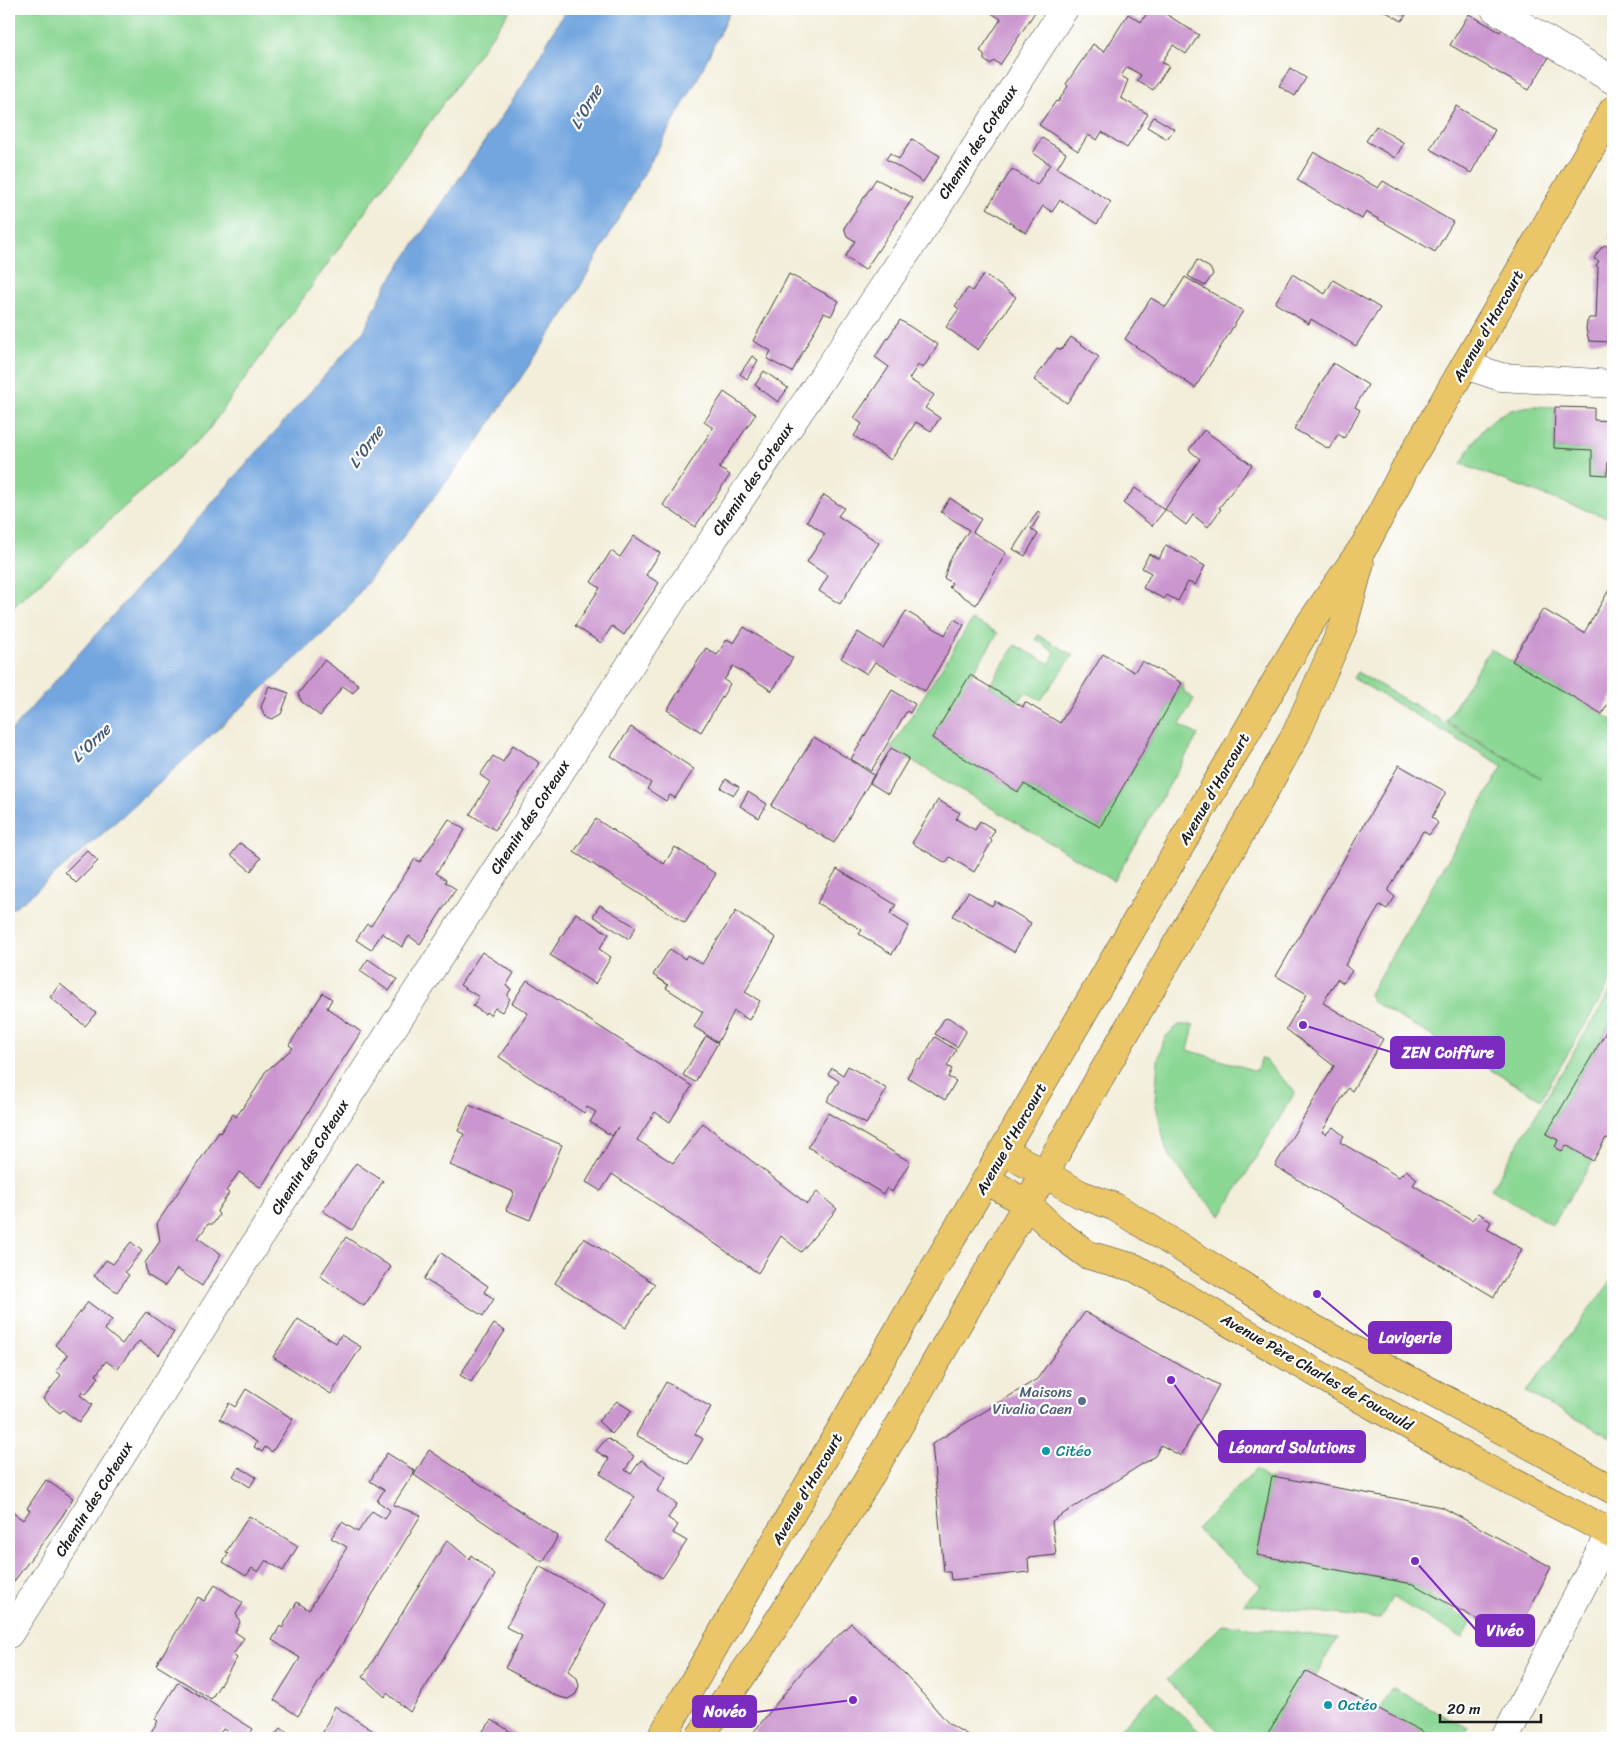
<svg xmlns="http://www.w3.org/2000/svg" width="1622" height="1747" font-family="Sriracha,sans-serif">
<rect width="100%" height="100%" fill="#fff"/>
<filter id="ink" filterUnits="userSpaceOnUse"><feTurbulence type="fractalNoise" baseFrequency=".02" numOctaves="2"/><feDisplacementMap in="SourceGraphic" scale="10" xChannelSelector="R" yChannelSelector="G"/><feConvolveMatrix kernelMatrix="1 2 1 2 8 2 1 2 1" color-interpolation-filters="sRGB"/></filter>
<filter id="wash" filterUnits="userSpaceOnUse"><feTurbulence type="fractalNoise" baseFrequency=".0096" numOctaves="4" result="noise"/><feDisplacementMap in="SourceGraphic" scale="20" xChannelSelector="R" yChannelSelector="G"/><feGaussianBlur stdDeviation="1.12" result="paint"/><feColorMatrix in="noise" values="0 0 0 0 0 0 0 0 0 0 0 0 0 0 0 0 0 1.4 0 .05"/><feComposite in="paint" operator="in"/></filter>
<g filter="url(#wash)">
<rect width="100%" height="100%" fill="#f3eeda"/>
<!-- green -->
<path fill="#8bd794" stroke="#547a58" d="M9,9H511L206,433L9,611Z
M1534,406L1555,407L1554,448L1592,450V474L1607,475L1608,462L1613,463V519L1562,502L1461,464C1480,430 1491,409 1534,406Z
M972,620L998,633L932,738L1018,792L1024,784L1100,827L1182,683L1185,693L1194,699L1180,725L1198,735L1114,881L891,748Z
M1038,635L1073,655L1041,700L1026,692L1017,703L989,686L1015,645L1050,664L1055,652L1036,639Z
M1490,649L1613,720V978L1541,1099L1373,1002L1369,994L1503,766L1353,678L1357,672L1541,778L1446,721Z
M1613,987V1019L1546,1134L1558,1140L1555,1147L1562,1151L1566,1145L1593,1161L1552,1225L1491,1189Z
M1179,1025H1194L1188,1050L1256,1071L1262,1057L1295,1092L1221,1216L1193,1187L1167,1152L1155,1101L1158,1060L1165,1037Z
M1613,1279V1438L1526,1392Z
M1256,1469L1266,1478L1271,1479L1257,1555L1413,1584L1472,1622L1463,1638L1392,1597L1380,1619L1244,1604L1261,1586L1196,1529Z
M1223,1624L1337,1638L1316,1676L1306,1671L1265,1738H1225L1167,1680Z
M1393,1688L1468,1728L1462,1738H1434L1380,1710Z
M1157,1691L1206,1738H1111Z"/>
<!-- water -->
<path fill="#73a6df" stroke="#48617e" d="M566,9H731L698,78L568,308L476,444L337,621L109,828L31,895L9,911V733L364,331L387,284L521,88Z"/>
<g id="blocks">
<!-- building -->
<path fill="#cb96cf" d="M985,9H1037L1000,65L995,61L990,64L984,60V54L980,51L1001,19Z
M1150,9H1158L1199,35L1186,54L1173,45L1162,62L1169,66L1153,90L1137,81L1141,75L1127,67L1121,76L1128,80L1121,98L1148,114L1127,148L1102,132L1097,140L1088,135L1078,151L1039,125L1056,101L1058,102L1068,86L1066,84L1093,44L1104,52L1128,14L1141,22Z
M1381,9H1409L1402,21Z
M1469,14L1500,32L1502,29L1549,57L1529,90L1450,45Z
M1290,68L1306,78L1295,96L1279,86Z
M1456,106L1495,130L1471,173L1430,149Z
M1154,117L1174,129L1167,139L1147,127Z
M1376,126L1404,143L1395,158L1366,141Z
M1042,138L1066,153L1057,168L1111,202L1097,224L1060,200L1052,212L1043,206L1026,233L987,208L1012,169L1037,185L1050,164L1033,153Z
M912,139L940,156L923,182L886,159L890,153L899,159Z
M1314,152L1378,188L1383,181L1453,222L1435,252L1366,212L1362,219L1297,180Z
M876,179L913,198L865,270L845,257L855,241L847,236L844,228Z
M1613,225V240L1609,238Z
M1613,240V342L1589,341L1586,329L1587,322L1589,318H1596L1598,267L1596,266L1599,261L1594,259L1597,253L1604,245L1609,247Z
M1197,260L1210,268L1213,274L1205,286L1188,276Z
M789,274L839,301L831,316L824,313L792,372L767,359L771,351L753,341Z
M984,274L1016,297L978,350L946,327L959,309L955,306L968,288L972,291Z
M1292,274L1325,294L1333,280L1380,308L1356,346L1311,319L1309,324L1275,303Z
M1185,277L1243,311L1195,388L1125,339L1151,298L1166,307Z
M900,320L938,345L923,368L918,365L909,379L934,395L925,408L940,418L931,431L916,422L891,460L854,436L862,424L854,418L889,367L875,357Z
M1071,337L1099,357L1067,403L1034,380L1057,348L1061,350Z
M752,356L758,360L747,379L740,374Z
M1333,363L1368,385L1355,407L1360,410L1344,438L1338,434L1329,449L1294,429Z
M764,371L788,388L778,402L755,385Z
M724,392L756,414L719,468L730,475L695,527L663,505L713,428L704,422Z
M1555,407L1594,408V420L1613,421V463L1608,462L1607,475L1592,474V450L1554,448Z
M1204,430L1252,465L1219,508L1221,509L1208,527L1193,515L1186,525L1165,509L1200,459L1189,450Z
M1135,488L1165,510L1152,526L1123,503Z
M824,495L844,508L838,516L879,543L840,604L819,591L828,576L807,562L825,534L807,521Z
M950,498L981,519L973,532L1006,553L976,605L949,587L952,583L944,578L950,559L969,530L941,512Z
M1038,511L1041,514L1031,529L1038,534L1025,556L1013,549Z
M634,536L660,553L646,575L659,583L624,635L612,626L601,643L575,626L600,588L591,582L611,551L620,557Z
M1166,545L1205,566L1195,585L1188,582L1178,601L1167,595L1164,599L1143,588L1151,573L1142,568L1149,554L1159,559Z
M1613,583V695L1602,714L1512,661L1543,609L1584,633Z
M906,611L945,635L954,619L964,625L925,691L875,662L867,674L841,658L858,632L883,648Z
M744,627L793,658L772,691L733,666L724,680L730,684L701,732L667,710L706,648L717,655L727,639L734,643Z
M1103,654L1134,672L1142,661L1182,683L1100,827L1024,784L1018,792L932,738L970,675L1023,707L1025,702L1060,723Z
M324,660L359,685L353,693L343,686L320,716L302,702L298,694Z
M269,686L289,693L281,714L272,719L265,716L261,707Z
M892,690L915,704L910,713L907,711L871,771L851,759Z
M631,727L694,769L675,798L670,795L666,801L647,789L651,783L611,756Z
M814,737L874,775L834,843L771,806Z
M513,745L540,763L495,830L470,814L490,782L480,775L493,756L503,762Z
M891,748L909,758L888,794L870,783Z
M1399,765L1446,792L1432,817L1438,823L1429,835L1423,831L1388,891L1395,897L1387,909L1380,905L1345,965L1352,971L1343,983L1337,979L1323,1003L1383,1039L1352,1091L1348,1088L1322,1132L1326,1134L1333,1127L1344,1136L1340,1142L1399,1177L1406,1170L1417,1179L1413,1185L1472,1220L1479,1213L1491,1222L1487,1229L1522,1249L1494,1297L1275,1166L1334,1066L1286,1029L1307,994L1276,976Z
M726,779L739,787L734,795L721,788Z
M748,792L767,804L759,818L740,806Z
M938,800L960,813L956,819L975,830L980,821L995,830L990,839L992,841L974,872L950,857L946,863L912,843Z
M449,819L465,830L436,873L446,880L445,882L456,889L420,944L409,936L402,947L382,933L371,950L356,940L367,924L371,926L415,859L420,862Z
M596,819L664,864L675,847L716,874L685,923L574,852Z
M240,843L261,858L251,871L231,855Z
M87,850L98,861L76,883L65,872Z
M837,869L896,905L890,914L909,926L892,954L859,934L862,930L817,903Z
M968,892L992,906L995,901L1031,923L1014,952L953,916Z
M600,905L636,927L629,939L593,916Z
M736,911L776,938L745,992L760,1001L749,1020L734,1011L718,1042L694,1027L703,1012L666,988L668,985L653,975L670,949L685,959L687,955L702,964Z
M576,913L609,934L599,949L611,957L595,984L550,955Z
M482,952L514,973L506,986L511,989L507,996L510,999L502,1012L495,1008L490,1015L486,1012L485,1014L473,1006L479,997L460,985Z
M368,959L397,979L389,991L360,971Z
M527,980L692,1086L670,1122L655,1112L637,1140L673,1163L703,1123L807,1204L817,1192L837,1209L801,1252L781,1236L758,1273L612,1174L601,1191L586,1182L618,1127L612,1136L590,1122L596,1112L587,1107L584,1113L499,1057L528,1013L512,1003Z
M60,984L96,1013L85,1026L50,997Z
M323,993L332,999L327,1008L361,1032L294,1134L261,1188L239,1172L226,1191L229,1193L217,1211L219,1215L213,1224H208L198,1238L221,1254L202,1286L177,1269L165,1286L147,1275L145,1263L160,1241L157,1223L219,1132L220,1133L233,1114L236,1117L256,1089L265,1072L293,1048L289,1045Z
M949,1018L964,1028L966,1032L957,1047L935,1034L944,1019Z
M1613,1020V1139L1606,1138L1593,1161L1566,1145L1562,1151L1555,1147L1558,1140L1546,1134Z
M706,1036L718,1043L695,1082L683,1075Z
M935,1037L956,1050L947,1066L952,1069L948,1077L956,1081L945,1100L907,1077L918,1059L921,1060Z
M848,1066L887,1089L866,1124L827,1101L839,1081L828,1074L832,1068L843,1075Z
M469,1105L562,1145L530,1220L506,1210L514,1192L450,1165L464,1134L458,1131Z
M828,1113L910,1162L892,1192L887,1188L883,1194L808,1147Z
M356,1163L383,1181L352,1230L323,1211Z
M346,1237L391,1267L364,1306L320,1276Z
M584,1238L655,1284L625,1328L555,1283Z
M131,1242L142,1251L125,1272L129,1275L117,1292L94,1276L106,1260L113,1264Z
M441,1253L488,1286L484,1292L494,1299L483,1316L424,1279Z
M88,1302L112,1320L104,1329L122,1344L146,1312L174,1332L159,1355L139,1341L117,1369L106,1361L96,1375L99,1377L86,1394L82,1391L80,1395L92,1405L79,1422L63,1410L60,1413L43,1399L61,1375L56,1371L68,1355L55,1345Z
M1085,1312L1153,1351L1219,1385L1181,1456L1161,1445L1155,1456L1052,1521L1056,1555L1028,1558L1029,1572L951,1580L950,1572H944L932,1444L1037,1379Z
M298,1319L336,1343L341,1335L361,1347L331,1394L273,1357Z
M494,1324L505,1331L471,1382L460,1375Z
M666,1382L711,1407L695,1434L703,1439L688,1464L636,1435Z
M246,1389L293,1419L272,1452L265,1447L262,1452L254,1447L257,1442L220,1419L229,1403L235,1407Z
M617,1401L632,1411L612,1434L598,1421Z
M607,1438L634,1456L625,1470L631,1474L641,1460L666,1477L657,1491L677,1504L668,1518L678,1525L673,1533L687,1541L662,1578L606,1541L635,1497L600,1474L609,1459L596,1451Z
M429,1450L558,1536L543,1562L414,1475Z
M387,1453L415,1471L393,1505L421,1515L298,1716L274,1700L300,1658L272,1640L280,1626L282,1628L297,1602L309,1610L347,1547L331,1538L342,1522L358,1532L372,1511L385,1519L390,1510L377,1501L384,1490L370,1481Z
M239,1467L256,1477L250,1487L233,1476Z
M1272,1476L1442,1507L1551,1567L1514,1640L1413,1584L1257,1555Z
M46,1480L73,1498L63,1515L9,1588V1510L23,1520L30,1510L27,1508Z
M249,1516L298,1546L283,1571L266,1560L258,1572L252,1568L246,1576L223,1562L229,1553L226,1552Z
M447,1540L469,1559L471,1555L495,1575L410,1712L387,1693L385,1697L363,1677Z
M540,1566L606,1604L568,1671L577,1678L579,1686L576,1694L568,1699L556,1696L505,1668L522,1636L506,1627Z
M215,1585L243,1603L236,1614L240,1622L235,1632L244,1638L233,1655L237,1658L211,1699L156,1665L198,1597L204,1601Z
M851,1623L906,1675L949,1724L973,1738H760L753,1733L804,1669Z
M1306,1671L1343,1690L1434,1738H1265Z
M178,1682L253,1729L247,1738H238L223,1729L217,1738H147L158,1721L155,1719Z
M335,1706L384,1738H332L323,1732Z
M492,1720L521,1738H477Z
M281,1728L294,1738H272Z"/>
</g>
</g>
<g filter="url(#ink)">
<use href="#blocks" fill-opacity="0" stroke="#3c3c38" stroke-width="1"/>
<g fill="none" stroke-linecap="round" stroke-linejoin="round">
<defs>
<path id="minor" d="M1495,9L1613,80
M1465,365L1501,377L1613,384
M9,1634L351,1092L681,587L936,209L1064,9
M1505,1738L1613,1526"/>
<path id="major" d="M1004,1151L1080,1194L1115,1207L1298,1320L1613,1490
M987,1180L1027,1204L1057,1232L1088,1255L1135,1268L1361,1399L1484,1467L1613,1534
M661,1738L1307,628L1366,543L1403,472L1613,110
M699,1738L761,1648L866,1483L1254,810L1296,734L1343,627L1360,563"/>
</defs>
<!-- minor casing -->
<use href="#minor" stroke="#3c3c38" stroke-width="29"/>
<!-- major casing -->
<use href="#major" stroke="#3c3c38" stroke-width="29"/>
<!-- minor -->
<use href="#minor" stroke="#fff" stroke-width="28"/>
<!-- major -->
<use href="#major" stroke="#eac669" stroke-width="28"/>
</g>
</g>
<!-- markers -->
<circle fill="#5c6f8a" stroke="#fff" stroke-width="2" cx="1082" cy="1401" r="5"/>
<g fill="#0f9aa8" stroke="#fff" stroke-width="2">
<circle cx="1046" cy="1451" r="5"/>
<circle cx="1328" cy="1705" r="5"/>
</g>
<g text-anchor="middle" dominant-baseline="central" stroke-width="4.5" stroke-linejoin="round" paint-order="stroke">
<!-- street labels -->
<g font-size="15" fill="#1c1c1c" stroke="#fff">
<text transform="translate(978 142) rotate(-57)">Chemin des Coteaux</text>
<text transform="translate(1488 326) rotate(-60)">Avenue d'Harcourt</text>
<text transform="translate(753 479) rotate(-56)">Chemin des Coteaux</text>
<text transform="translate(1214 789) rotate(-60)">Avenue d'Harcourt</text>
<text transform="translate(530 817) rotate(-57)">Chemin des Coteaux</text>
<text transform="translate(1011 1139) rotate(-60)">Avenue d'Harcourt</text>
<text transform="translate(310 1157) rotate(-58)">Chemin des Coteaux</text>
<text transform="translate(1317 1372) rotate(30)">Avenue Père Charles de Foucauld</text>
<text transform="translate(807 1489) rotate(-60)">Avenue d'Harcourt</text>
<text transform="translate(94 1499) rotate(-58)">Chemin des Coteaux</text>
</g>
<!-- service labels -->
<g font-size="15" fill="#4e5e75" stroke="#fff" text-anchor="end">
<text x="1072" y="1392">Maisons<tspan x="1072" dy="17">Vivalia Caen</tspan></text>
</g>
<!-- culture labels -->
<g font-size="15" fill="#0d838f" stroke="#fff" text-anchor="start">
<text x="1056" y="1451">Citéo</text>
<text x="1338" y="1705">Octéo</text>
</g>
<!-- water labels -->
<g font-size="16" font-style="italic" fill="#435a74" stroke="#fff">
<text transform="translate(586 107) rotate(-60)">L'Orne</text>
<text transform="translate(366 447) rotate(-54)">L'Orne</text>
<text transform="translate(91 743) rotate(-44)">L'Orne</text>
</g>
</g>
<!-- callouts -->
<path fill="none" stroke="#7b2cbf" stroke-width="2" d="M1303 1025L1391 1052M1317 1294L1369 1337M1171 1380L1219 1447M1415 1561L1476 1630M853 1700L756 1712"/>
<g fill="#7b2cbf" stroke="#fff" stroke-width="2">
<circle cx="1303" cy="1025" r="5"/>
<circle cx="1317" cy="1294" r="5"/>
<circle cx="1171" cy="1380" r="5"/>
<circle cx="1415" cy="1561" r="5"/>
<circle cx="853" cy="1700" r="5"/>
</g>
<g fill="#7b2cbf" stroke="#7b2cbf" stroke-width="2">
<rect x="1391" y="1037" width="113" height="31" rx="5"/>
<rect x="1369" y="1322" width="82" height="31" rx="5"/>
<rect x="1219" y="1431" width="146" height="31" rx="5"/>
<rect x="1476" y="1615" width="58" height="31" rx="5"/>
<rect x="693" y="1696" width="63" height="31" rx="5"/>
</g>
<g font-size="16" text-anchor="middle" font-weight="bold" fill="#fff">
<text x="1448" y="1058">ZEN Coiffure</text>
<text x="1410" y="1343">Lavigerie</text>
<text x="1292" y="1453">Léonard Solutions</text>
<text x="1505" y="1636">Vivéo</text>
<text x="725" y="1717">Novéo</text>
</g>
<!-- margin -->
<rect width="1622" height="1747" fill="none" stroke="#fff" stroke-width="30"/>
<!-- scale -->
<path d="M1440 1714v8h101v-8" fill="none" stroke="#1c1c1c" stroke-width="2.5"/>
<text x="1447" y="1714" font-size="15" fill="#1c1c1c" stroke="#ffffff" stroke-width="4" paint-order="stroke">20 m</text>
</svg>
